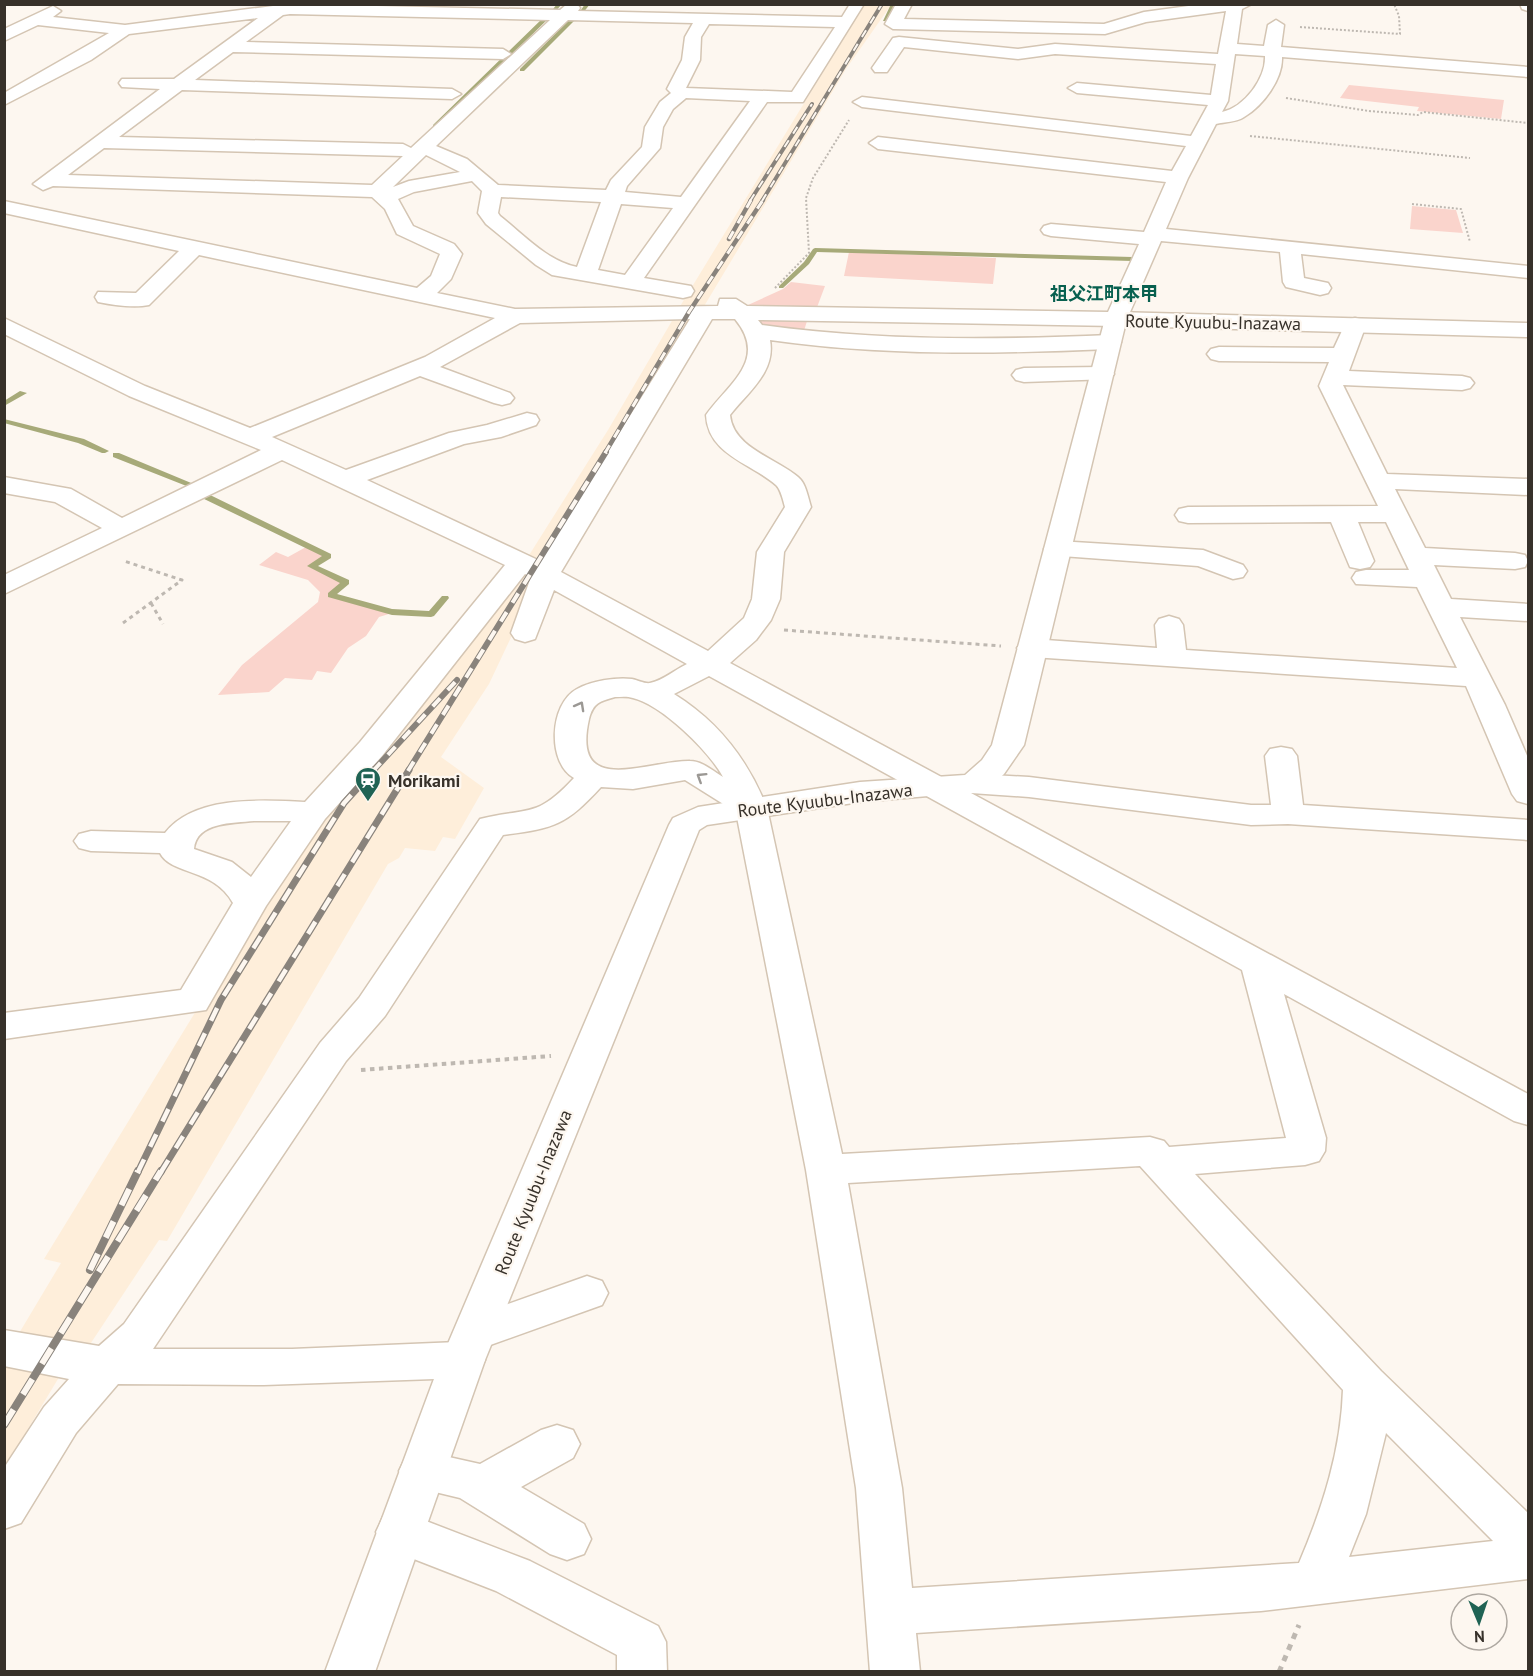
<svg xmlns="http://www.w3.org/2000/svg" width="1533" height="1676" font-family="'PT Sans','Noto Sans JP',sans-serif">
<rect width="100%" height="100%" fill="#fdf7f0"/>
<!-- built -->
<path fill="#feeeda" d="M864,5H891L846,69L703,308H679Z
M676,314L698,315L544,568L526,560L608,430Z
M522,566L540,576L489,684L441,757L484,788L455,839L443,837L435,851L405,848L399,858L388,864L167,1241L159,1240L85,1352L15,1340L61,1263L44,1259L313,820Z
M5,1358L64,1369L5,1467Z"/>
<!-- green -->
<path fill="#fad4cc" d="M1349,85L1504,100L1501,119L1417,111L1419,107L1340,98Z
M1412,206L1456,210L1463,233L1410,229Z
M849,252L996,258L993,284L844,276Z
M791,282L825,286L816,310H748V305L783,289Z
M754,318H808L802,337L761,329Z
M306,547L324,556L308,566L343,582L328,596L392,613L379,617L366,636L348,648L331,673L317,671L312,680L285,678L269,692L218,695L242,665L318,602L320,592L308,580L259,565L276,552L288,557Z"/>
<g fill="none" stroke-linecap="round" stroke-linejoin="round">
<!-- stream -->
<path fill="#a7aa79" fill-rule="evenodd" d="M557,4H562L554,13H550Z
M585,4H590L583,13H579Z
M891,4H896L887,21H883Z
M544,17L549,18L437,127H433V125Z
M572,17L577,18L524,71H520V69Z
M815,248L1132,257L1135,259L1132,261L817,252L809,264L783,288H779V286L804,262L813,249Z
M20,391L27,393L4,406V401Z
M4,419L84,439L109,451L105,453H102L78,443L4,423Z
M113,453H119L196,485L195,487H189L113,457Z
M200,493H206L331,554V558L318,566L349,580V584L337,594L392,609L429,611L442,596H448L449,598L434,616L431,617L392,615L328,597V593L340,583L307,566L322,556L200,497Z"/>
<defs>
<path id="minor" d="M288,4L560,10L566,5L577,4L580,8L578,11L842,17L850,4H864L803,102H767L644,278L691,286L694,291L691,296L683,298L552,275L536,265L486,224L478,213L482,191L472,181L414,192L398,199L413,226L454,244L462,254L451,279L437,293L515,309L718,306L720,299H736L747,306L1108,312L1139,244L1051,236L1044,234L1041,230L1044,226L1051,224L1144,232L1166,182L878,149L869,143L878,137L1172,171L1186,146L862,107L853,102L862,97L1191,136L1208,105L1077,93L1068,88L1077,83L1211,95L1216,64L1055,54L1018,59L904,47L887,72H875L872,68L893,38L899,37L1018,49L1055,44L1218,54L1226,11L1146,22L1105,34L893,29L885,24L896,4H912L904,19L1104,24L1144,12L1203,4H1252L1242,9L1237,44L1264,46L1268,25L1276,20L1284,25L1281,47L1528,67V77L1282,57C1283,79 1263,106 1244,117C1237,122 1224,122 1216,124L1188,178L1166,229L1528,266V278L1301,254L1304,278L1328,283L1331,288L1328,293L1320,295L1286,287L1283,282L1280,252L1161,241L1127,319L1124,324L1116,326L758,320L762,325C878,341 993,340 1110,335L1118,337L1121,342L1118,347L1110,349C996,354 883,356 770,340C776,372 748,392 730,415C733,448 776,458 798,477C806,483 808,498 811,507L784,552L780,599L771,620L756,640L730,663L960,787L958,784L963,777L974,774L1029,777L1251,805H1271L1265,756L1270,749L1281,747L1292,749L1297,756L1303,805L1528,820V840L1288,824L1251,825L1029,797L971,793L1528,1094V1125L1514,1121L1284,994L1326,1138L1325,1151L1319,1161L1305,1165L1195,1174L1381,1371L1528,1513V1579L1261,1611L916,1633L920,1672H870L856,1488L806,1170L736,812L685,780L633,789L601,787C565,826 555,828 503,835L385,1016L346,1061L153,1349H292L458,1342L453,1333L460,1321L587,1276L602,1281L608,1293L602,1305L479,1349L485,1360L478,1373L463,1378L264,1385L118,1384L76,1433L21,1523L4,1529V1468L44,1407L69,1379L4,1366V1330L99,1346L124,1324L320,1043L359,998L480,819C529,807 536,819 574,778C547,763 549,704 577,689C591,681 616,677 632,679C637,680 645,684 650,683C662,681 676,669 687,664L554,590L535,639L525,642L515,639L511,633L531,577L525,574L382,756L325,819L266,906L206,1010L4,1039V1013L181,990L233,903C214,868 171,875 160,853L91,851L79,848L74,841L79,834L91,831L165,833C194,795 262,800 305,802L360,742L505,565L282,460L4,594V575L102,528L55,502L4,493V477L71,489L122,518L261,450L129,396L4,334V318L145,386L250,428L425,357L495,318L199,255L149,305C134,308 113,305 98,302L95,297L98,292L136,293L179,251L4,213V201L417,288L431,276L440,254L397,234L385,209L372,197L53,186L43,190L33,184L160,89L122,87L119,83L122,79H174L258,18L129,34L91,60L4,105V93L109,33L38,25L4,41V29L53,6L61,11L53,17L125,25ZM283,15L290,14L550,20L411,148L403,144L119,137L182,90L452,99L461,94L452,89L195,80L233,52L503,59L511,54L503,49L246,42ZM568,20L693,23L685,37L682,60L667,89L671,93L660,102L645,127L642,147L611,180L606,190L498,185L467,159L436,146ZM709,24L835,27L792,92L686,88L700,60L701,37ZM1235,54L1265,56C1266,78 1245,107 1222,112L1228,101ZM686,98L750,101L681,197L625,192L627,186L660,148L663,127L673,109ZM104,148L403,156L404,155L372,185L68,175ZM426,155L460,172L409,181L393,187ZM501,197L601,202L577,267C547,261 523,234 500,216L498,213ZM621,204L673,208L625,275L598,270ZM690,319L540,561L367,480L464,444L501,437L536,425L539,420L536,415L527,413L487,425L449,433L346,470L272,437L420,376L494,403L502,405L510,403L514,398L510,393L440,367L520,323ZM712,319H735C769,360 728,384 706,415C708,455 751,463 776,485C781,490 783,500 785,507L757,552L752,599L744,618L708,651L561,572ZM709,676L1242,970L1286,1138L1169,1147L1164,1141L1150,1137L842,1154L767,808C748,760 719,722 674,694ZM615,697C621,697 627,696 633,698C662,705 709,751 723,777C713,771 702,761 690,761C648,760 571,799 589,719C593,703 600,701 615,697ZM254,821H291L251,877L232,862L194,849C196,822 233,823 254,821ZM1140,1166L1343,1390C1341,1450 1323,1507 1299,1563L912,1588L902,1488L848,1183ZM1386,1433L1493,1541L1349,1557L1366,1514Z
M1520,4H1528V11L1522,9Z
M1355,318L1363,320L1366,325L1349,371L1462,376L1470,378L1474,383L1470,388L1462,390L1343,385L1387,474L1528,479V495L1395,489L1425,548L1515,553L1525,555L1528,561L1525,567L1515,569L1434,565L1451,599L1528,604V621L1460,617L1505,705L1528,758V804L1517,801L1512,794L1466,686L1032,657L1022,654L1017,648L1022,642L1032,639L1157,648L1155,625L1159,619L1169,616L1179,619L1183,625L1186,650L1457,668L1417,587L1356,584L1352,578L1356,572L1366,570H1409L1386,522H1358L1374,561L1370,567L1360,569L1350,567L1331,522L1188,523L1179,521L1175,515L1179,509L1188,507L1378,506L1319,386L1329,362L1219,361L1211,359L1207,354L1211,349L1219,347L1334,348L1347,320Z
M1102,367L1110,369L1114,374L1110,379L1024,382L1016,380L1012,375L1016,370L1024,368Z
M1058,541L1203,550L1243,565L1247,571L1243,577L1233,579L1198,566L1048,555L1044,549L1048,543Z
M557,1425L573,1430L580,1444L573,1458L521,1487L584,1524L591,1539L584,1554L567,1560L550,1554L460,1498L406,1485L399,1471L406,1457L422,1451L480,1464L541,1430Z
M400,1511L530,1561L658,1626L666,1642L667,1672H617V1655L496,1591L383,1547L376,1532L383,1517Z"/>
<path id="major" d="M1116,312L1528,323V337L1125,326L1024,745L1004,774L985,791L860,802L707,825L699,830L485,1360L375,1672H325L441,1360L669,825L673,818L698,807L860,782L965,775L982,760L992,745L1105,319L1108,314Z"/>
</defs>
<!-- minor casing -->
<use href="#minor" stroke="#d4c5b3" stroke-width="3"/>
<!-- major casing -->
<use href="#major" stroke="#d4c5b3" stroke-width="3"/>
<!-- path-far3 -->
<path stroke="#beb8b1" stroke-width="2" stroke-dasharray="2 2" stroke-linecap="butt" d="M1300,27L1400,34L1399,16L1394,4
M1286,98L1369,111L1418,115L1423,112L1528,123
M1250,136L1470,158
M1412,204L1461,209L1470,242
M775,288L809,253L806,198L813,178L849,120"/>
<!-- path-far2 -->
<path stroke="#beb8b1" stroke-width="3" stroke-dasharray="4 4" stroke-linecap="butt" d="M151,603L163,624
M123,623L182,580L124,561
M784,630L1001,646"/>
<!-- path-far1 -->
<path stroke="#beb8b1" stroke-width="4" stroke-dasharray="4.5 4.5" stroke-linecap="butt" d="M361,1070L551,1056"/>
<!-- path -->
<path stroke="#beb8b1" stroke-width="5" stroke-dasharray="6 6" stroke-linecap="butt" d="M1279,1672L1299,1625"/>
<!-- minor -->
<use href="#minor" fill="#fff" fill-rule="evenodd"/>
<!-- major -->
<use href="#major" fill="#fff" fill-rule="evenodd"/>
<defs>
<path id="rail-far4" d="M750,201L812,104
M762,201L882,4"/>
<path id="rail-far3" d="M729,239L751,200
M605,453L689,312L763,200"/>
<path id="rail-far2" d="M373,771L457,680
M408,771L606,452"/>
<path id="rail-far1" d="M138,1172L221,1000L344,803L374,770
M161,1172L409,770"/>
<path id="rail" d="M90,1270L138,1171
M4,1425L161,1171"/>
</defs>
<!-- rail-far4 casing -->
<use href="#rail-far4" stroke="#89837c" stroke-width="4"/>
<!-- rail-far3 casing -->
<use href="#rail-far3" stroke="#89837c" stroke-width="4.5"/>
<!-- rail-far2 casing -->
<use href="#rail-far2" stroke="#89837c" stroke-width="6"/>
<!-- rail-far1 casing -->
<use href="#rail-far1" stroke="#89837c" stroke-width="7"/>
<!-- rail casing -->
<use href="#rail" stroke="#89837c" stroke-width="8"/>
<!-- rail-far4 -->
<use href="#rail-far4" stroke="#fdf7f0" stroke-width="2" stroke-dasharray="8" stroke-linecap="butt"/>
<!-- rail-far3 -->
<use href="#rail-far3" stroke="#fdf7f0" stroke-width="3" stroke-dasharray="9" stroke-linecap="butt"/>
<!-- rail-far2 -->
<use href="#rail-far2" stroke="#fdf7f0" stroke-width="4" stroke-dasharray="11" stroke-linecap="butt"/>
<!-- rail-far1 -->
<use href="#rail-far1" stroke="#fdf7f0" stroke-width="4.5" stroke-dasharray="14" stroke-linecap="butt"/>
<!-- rail -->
<use href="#rail" stroke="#fdf7f0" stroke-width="6" stroke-dasharray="18" stroke-linecap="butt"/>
</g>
<!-- one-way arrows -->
<defs><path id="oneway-chevron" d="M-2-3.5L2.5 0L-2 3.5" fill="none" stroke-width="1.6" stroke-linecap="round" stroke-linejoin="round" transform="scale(1.5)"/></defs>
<g stroke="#9b9894">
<use href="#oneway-chevron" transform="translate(580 706) rotate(-61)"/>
<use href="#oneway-chevron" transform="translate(701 777) rotate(-148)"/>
</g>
<!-- icons -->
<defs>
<symbol id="station-pin" viewBox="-11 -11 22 30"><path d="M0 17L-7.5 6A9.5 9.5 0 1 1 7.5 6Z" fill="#206354" stroke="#fdf7f0"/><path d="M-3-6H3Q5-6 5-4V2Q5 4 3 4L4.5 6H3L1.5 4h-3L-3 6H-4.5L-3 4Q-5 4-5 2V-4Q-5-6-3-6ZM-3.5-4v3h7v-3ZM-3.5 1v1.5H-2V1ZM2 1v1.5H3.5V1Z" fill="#fff"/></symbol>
</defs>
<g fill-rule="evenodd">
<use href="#station-pin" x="353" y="765" width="30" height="40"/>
</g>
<g text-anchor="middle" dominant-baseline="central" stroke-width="4.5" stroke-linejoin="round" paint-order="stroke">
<!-- far-quarter labels -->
<g font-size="18" font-weight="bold" fill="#08604f" stroke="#fdf7f0">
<text x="1104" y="293">祖父江町本甲</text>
</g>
<!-- street labels -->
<g font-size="18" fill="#37312a" stroke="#fdf7f0">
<text transform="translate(1213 322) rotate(1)">Route Kyuubu-Inazawa</text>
<text transform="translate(825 800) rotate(-7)">Route Kyuubu-Inazawa</text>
<text transform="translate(533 1192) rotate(-68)">Route Kyuubu-Inazawa</text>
</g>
<!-- poi labels -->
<g font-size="18" font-weight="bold" fill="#37312a" stroke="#fdf7f0" text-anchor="start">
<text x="388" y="780">Morikami</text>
</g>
</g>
<!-- border -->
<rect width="1533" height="1676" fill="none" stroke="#37312a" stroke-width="12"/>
<!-- north arrow -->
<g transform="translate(1479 1622) rotate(178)"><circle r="28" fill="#fdf7f0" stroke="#aea8a1" stroke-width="1.5"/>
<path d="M0-4.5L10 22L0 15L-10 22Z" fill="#206354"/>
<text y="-9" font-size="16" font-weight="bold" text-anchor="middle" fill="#37312a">N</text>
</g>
</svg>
